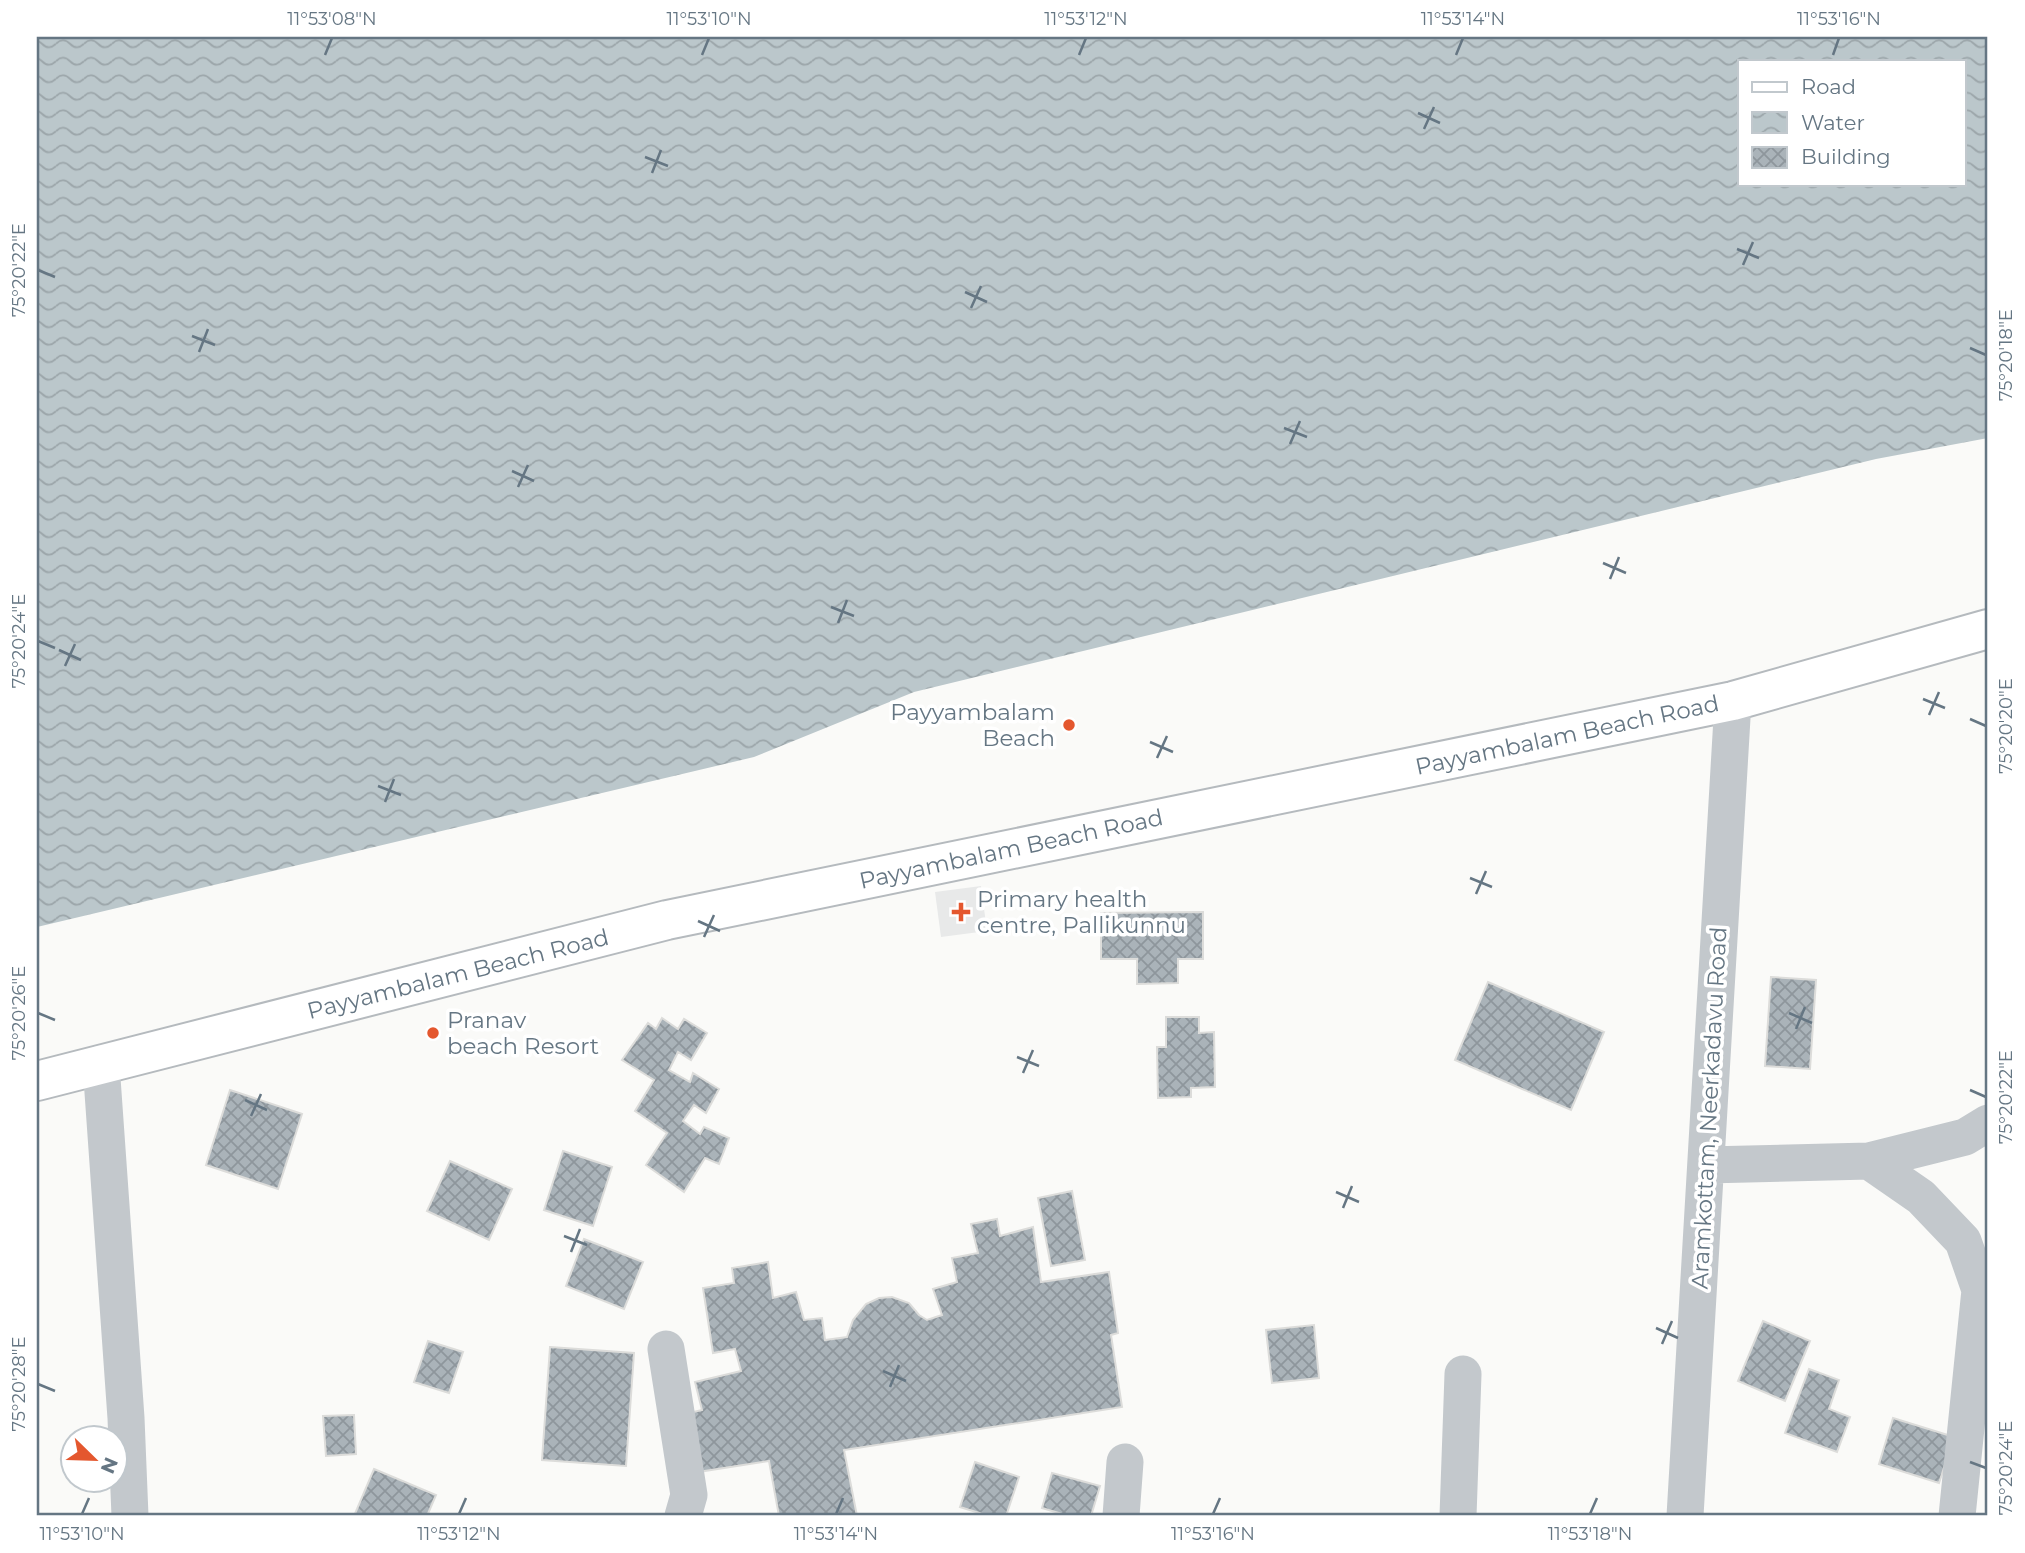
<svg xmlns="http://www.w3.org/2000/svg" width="2025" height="1553" font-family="Montserrat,sans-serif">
<defs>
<pattern id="water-waves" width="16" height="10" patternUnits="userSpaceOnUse" patternTransform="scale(1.75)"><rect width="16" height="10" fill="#bbc7cb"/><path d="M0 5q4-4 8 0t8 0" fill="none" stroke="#9ca6aa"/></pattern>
<pattern id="building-cross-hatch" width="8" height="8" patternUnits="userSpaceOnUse" patternTransform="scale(1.75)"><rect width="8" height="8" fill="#aab3b9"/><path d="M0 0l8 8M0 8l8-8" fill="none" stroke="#8e969c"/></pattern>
</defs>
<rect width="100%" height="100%" fill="#fafaf8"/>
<!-- built -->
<path fill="#e8e9e9" d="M981,886L987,931L941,937L935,892Z"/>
<!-- water -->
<path fill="url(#water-waves)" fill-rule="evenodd" d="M37,37H1988V438L1876,459L914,692L754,757L37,927ZM1740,61H1964V184H1740Z"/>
<!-- building -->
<path fill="url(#building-cross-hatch)" stroke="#dcdcda" stroke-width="2" d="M1203,912V959H1178V983L1137,984V959H1101V913Z
M1771,977L1816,980L1810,1069L1765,1066Z
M1488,982L1604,1032L1571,1110L1455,1060Z
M1166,1017H1199V1033L1214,1032L1215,1087L1191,1088V1097L1158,1098L1157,1047H1166Z
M662,1018L678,1029L684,1019L707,1033L691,1060L678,1052L669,1070L690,1082L693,1073L719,1089L706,1113L694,1105L683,1121L700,1134L704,1127L729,1138L719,1164L705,1158L684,1192L646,1165L667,1133L635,1111L654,1080L622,1060L648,1023L656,1029Z
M230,1090L302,1114L278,1189L206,1165Z
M563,1151L612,1167L593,1226L544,1210Z
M450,1161L512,1189L489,1240L427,1211Z
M1072,1191L1085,1260L1051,1266L1038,1198Z
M997,1219L1000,1236L1033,1227L1041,1282L1109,1272L1118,1333L1111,1335L1122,1407L844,1450L857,1516H779L769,1461L698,1472L689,1413L702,1410L695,1382L741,1371L735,1349L713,1353L703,1288L734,1283L732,1268L768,1262L773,1298L796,1292L804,1320L822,1318L825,1340L847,1337L853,1320L866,1304L879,1298L892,1297L909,1303L919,1315L927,1320L942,1315L933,1289L957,1282L952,1258L978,1253L971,1224Z
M584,1239L643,1262L624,1309L566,1286Z
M1763,1321L1810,1341L1785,1401L1738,1381Z
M1314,1325L1319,1378L1272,1383L1266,1330Z
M428,1341L463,1352L449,1393L414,1382Z
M550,1347L634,1353L626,1466L542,1460Z
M1809,1369L1839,1380L1829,1409L1850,1417L1837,1452L1785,1433Z
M354,1415L356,1454L326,1456L323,1416Z
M1893,1418L1954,1437L1939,1483L1879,1464Z
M975,1462L1019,1477L1006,1516H989L960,1507Z
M374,1469L436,1495L427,1516H354Z
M1052,1473L1100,1486L1091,1516H1069L1042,1508Z"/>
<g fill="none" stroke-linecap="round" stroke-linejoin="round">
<defs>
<path id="major" d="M37,1081L667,920L1733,701L1988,629"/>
</defs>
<!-- major casing -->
<use href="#major" stroke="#b5babe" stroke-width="42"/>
<!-- minor -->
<path stroke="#c3c8cc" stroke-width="37" d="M101,1064L126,1418L130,1516
M1869,1161L1921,1197L1963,1241L1980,1290L1957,1516
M1706,1165L1869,1161L1965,1137L1988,1123
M666,1349L689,1495L683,1516
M1121,1516L1125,1462
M1458,1516L1463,1374
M1685,1516L1733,701"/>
<!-- major -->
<use href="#major" stroke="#fff" stroke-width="38"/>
</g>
<!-- ticks -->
<path fill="none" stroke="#657683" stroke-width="2.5" d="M325,55L332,38M702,55L709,38M1079,55L1086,38M1456,55L1463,38M1833,55L1839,38M1418,113L1440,123M1424,129L1434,107M645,157L668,166M652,173L661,150M1737,249L1759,258M1743,265L1753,242M38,270L55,277M965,292L987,302M971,308L981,286M192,336L215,345M1970,348L1986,355M199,352L208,329M1284,428L1307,437M1290,444L1300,421M512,471L534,481M518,487L528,465M1603,563L1626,573M1610,579L1619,557M831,607L854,616M838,623L847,600M38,641L55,648M59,650L81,660M65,666L75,644M1923,699L1945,708M1929,715L1939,692M1970,719L1986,726M1150,742L1173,752M1157,758L1167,736M378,786L401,795M385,802L394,779M1470,878L1492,887M1476,894L1486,871M698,921L720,931M704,937L714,915M38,1013L55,1020M1789,1013L1812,1023M1796,1029L1805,1007M1017,1057L1039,1066M1023,1073L1033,1050M1970,1090L1986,1097M245,1100L267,1110M251,1116L261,1094M1336,1192L1359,1202M1343,1208L1352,1186M564,1236L587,1245M571,1252L580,1229M1656,1328L1678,1338M1662,1344L1672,1321M883,1371L906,1381M38,1384L55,1391M890,1387L899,1365M1970,1462L1986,1468M82,1514L89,1498M459,1514L466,1498M836,1514L843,1498M1213,1514L1220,1498M1590,1514L1597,1498"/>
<!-- markers -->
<g fill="#e4572e" stroke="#fff" stroke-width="2.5">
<circle cx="1069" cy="725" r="7"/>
<path d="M957.5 901.5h7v7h7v7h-7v7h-7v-7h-7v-7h7z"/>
<circle cx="433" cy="1033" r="7"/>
</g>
<g text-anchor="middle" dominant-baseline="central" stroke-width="7" stroke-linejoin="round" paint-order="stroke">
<!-- poi labels -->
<g font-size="23" fill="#657683" stroke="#fff" text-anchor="start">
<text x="1055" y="712" text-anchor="end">Payyambalam<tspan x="1055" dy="26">Beach</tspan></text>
<text x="977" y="899">Primary health<tspan x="977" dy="26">centre, Pallikunnu</tspan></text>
<text x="447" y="1020">Pranav<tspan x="447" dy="26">beach Resort</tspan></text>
</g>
<!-- street labels -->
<g font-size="23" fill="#657683" stroke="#fff">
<text transform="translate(1567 735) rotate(-12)">Payyambalam Beach Road</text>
<text transform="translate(1011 849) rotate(-12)">Payyambalam Beach Road</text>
<text transform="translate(458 974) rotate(-14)">Payyambalam Beach Road</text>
<text transform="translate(1709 1108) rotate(-87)">Aramkottam, Neerkadavu Road</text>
</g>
</g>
<!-- border -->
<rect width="2025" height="1553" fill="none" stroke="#ffffff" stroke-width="77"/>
<!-- legend -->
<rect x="1738" y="60" width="228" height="126" fill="#ffffff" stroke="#c1c8cd" stroke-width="2"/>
<rect x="1752" y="82" width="35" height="10" fill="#ffffff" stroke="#c1c8cd" stroke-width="2"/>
<text x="1801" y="94" font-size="21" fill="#657683">Road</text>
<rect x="1752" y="112" width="35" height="21" fill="url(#water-waves)" stroke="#c1c8cd" stroke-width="2"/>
<text x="1801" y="130" font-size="21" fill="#657683">Water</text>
<rect x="1752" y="147" width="35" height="21" fill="url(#building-cross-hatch)" stroke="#c1c8cd" stroke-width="2"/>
<text x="1801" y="164" font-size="21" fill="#657683">Building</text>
<!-- north arrow -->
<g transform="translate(94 1459) rotate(113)"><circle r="33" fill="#ffffff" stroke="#c1c8cd" stroke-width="2"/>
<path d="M0-5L12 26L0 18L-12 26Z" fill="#e4572e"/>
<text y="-10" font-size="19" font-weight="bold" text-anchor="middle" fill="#657683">N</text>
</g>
<rect x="38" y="38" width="1948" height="1476" fill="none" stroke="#657683" stroke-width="2.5"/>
<g font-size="18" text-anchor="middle" fill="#657683">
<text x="332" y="25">11°53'08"N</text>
<text x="709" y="25">11°53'10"N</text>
<text x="1086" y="25">11°53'12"N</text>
<text x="1463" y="25">11°53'14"N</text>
<text x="1839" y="25">11°53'16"N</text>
<text transform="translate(19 270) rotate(-90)" y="6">75°20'22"E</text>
<text transform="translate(2006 355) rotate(-90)" y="6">75°20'18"E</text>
<text transform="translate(19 641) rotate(-90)" y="6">75°20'24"E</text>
<text transform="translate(2006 726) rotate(-90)" y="6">75°20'20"E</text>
<text transform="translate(19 1013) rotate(-90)" y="6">75°20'26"E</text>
<text transform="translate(2006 1097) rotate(-90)" y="6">75°20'22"E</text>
<text transform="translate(19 1384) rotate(-90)" y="6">75°20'28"E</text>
<text transform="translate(2006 1468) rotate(-90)" y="6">75°20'24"E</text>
<text x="82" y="1540">11°53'10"N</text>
<text x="459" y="1540">11°53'12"N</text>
<text x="836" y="1540">11°53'14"N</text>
<text x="1213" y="1540">11°53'16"N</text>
<text x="1590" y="1540">11°53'18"N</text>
</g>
</svg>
